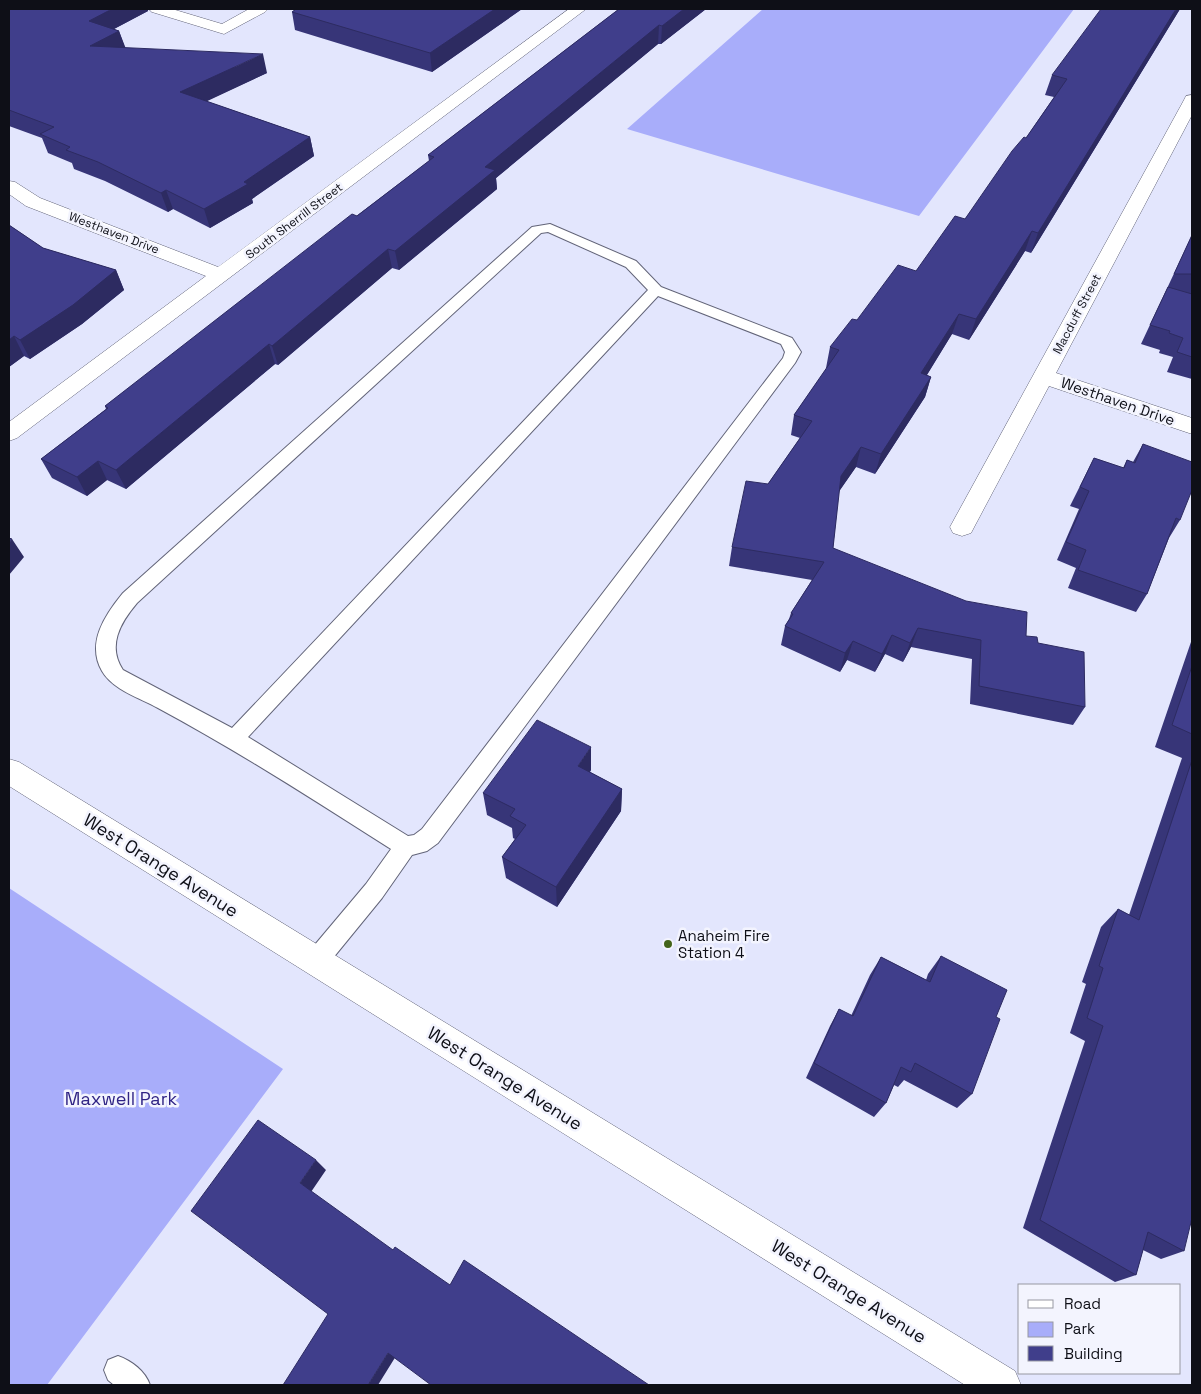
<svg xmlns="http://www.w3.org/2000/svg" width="1201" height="1394" font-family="'Space Grotesk',sans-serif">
<rect width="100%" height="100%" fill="#e3e6fd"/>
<!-- green -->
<path fill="#a8adfa" d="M763,9H1074L919,216L627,129Z
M9,888L283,1069L47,1385H9Z"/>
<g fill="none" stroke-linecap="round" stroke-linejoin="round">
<defs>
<path id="lane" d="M550,224L636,261L661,287L792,338L801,352L795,363L438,843L427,851L412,855L382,898L324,969L316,972L308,969L304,961L308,953L366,884L391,849C314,800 238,751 158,708C140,698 113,690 102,671C86,643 105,615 123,593L532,227ZM548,232L626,267L648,290L232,728L123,670C107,646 120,623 137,603L541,233ZM658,296L781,344L785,352L783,358L422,829L414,835L408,836L248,737Z
M118,1356C132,1361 145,1371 150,1385H114L108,1380L104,1370L108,1360Z"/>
<path id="street" d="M149,9H172L222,24L249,9H268L265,12L224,34L152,12Z
M569,9H586L17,438L9,441V422L206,276L26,206L9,194V181L15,182L40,198L218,267Z
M1192,95V115L1056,373L1192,418V434L1049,386L971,533L962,536L953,533L950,527L1184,100L1186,96Z"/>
<path id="secondary" d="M9,759L19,762L1015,1371L1021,1385H965L9,786Z"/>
</defs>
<!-- lane casing -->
<use href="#lane" stroke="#626478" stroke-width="2"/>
<!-- street casing -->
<use href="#street" stroke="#626478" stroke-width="1"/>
<!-- secondary casing -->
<use href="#secondary" stroke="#626478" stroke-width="1"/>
<!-- lane -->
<use href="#lane" fill="#fff" fill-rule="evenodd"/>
<!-- street -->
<use href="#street" fill="#fff" fill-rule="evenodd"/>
<!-- secondary -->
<use href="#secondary" fill="#fff" fill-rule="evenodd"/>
</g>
<!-- wall -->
<path fill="#373578" d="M9,9L148,11L114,29L119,31L125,48L267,73L206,101L310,137L314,156L252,199L253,203L210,228L173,209L168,212L105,181L74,169L72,163L48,153L42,138L9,126Z
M296,9H522L432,72L295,30L292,12Z
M619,9H706L661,44H658L496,178L497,189L399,270L392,268L278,365L275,364L126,489L107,480L87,496L52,478L41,459L106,409L105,406L429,161L428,155Z
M1180,9L1031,253L1025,251L969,340L952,334L927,375L931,377L925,397L875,474L856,467L839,491L833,548L1026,636L1038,643L1085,707L1073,725L970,704L972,659L911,647L903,662L885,654L875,672L847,660L840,672L781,645L785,626L789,619L791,613L812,580L729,566L732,547L768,484L800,438L791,435L794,415L827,368H826L830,347L857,320L916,271L965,219L1026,138L1054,97L1045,95L1052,75Z
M9,225L43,248L116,270L124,290L82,324L30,359L24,356L9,367Z
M1192,235V379L1167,372L1173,357L1159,353L1160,350L1141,344Z
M1143,444L1180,520L1169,538L1147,594L1136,612L1068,588L1076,568L1057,560L1079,509L1070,506L1094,458L1123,468L1127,460L1133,462Z
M1192,639V985L1184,1251L1161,1259L1143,1250L1136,1275L1115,1282L1023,1228L1085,1041L1070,1033L1086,984L1082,982L1101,927L1118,909L1129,915L1182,758L1155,747Z
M591,770L590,772L622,789L621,811L557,907L506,878L502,857L515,839L513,838L512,828L487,815L483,793Z
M941,956L996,1017L972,1094L957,1108L904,1080L898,1087L894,1085L886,1103L874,1117L806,1078L830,1026L839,1009L851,1016L870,975L881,957L926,980L928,974Z"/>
<!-- shaded-wall -->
<path fill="#2d2b61" d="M112,9H148V11L95,39L89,21Z
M495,9H522L432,72L430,53Z
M684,9H706L661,44L662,26Z
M1176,9H1180L1031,253L1038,233Z
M659,25L658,44L496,178L497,189L399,270L395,251L485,167Z
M119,31L126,49L90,46Z
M263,54L267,73L186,111L180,92Z
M310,137L314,156L252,199L253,203L210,228L204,209Z
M166,190L173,209L168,212L161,193Z
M1032,231L1025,251L969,340L976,319Z
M388,249L392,268L278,365L272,346Z
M116,270L124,290L82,324L30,359L20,340Z
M959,314L952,334L915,394L921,373Z
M14,336L24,356L9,367V340Z
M269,344L275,364L126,489L116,470Z
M931,377L925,397L875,474L881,454Z
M861,447L856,467L836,496L841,476Z
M98,461L107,480L87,496L77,477Z
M12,539L24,557L9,575V543Z
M918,628L911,647L903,662L910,643Z
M892,635L885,654L875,672L882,654Z
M853,641L847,660L840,672L845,653Z
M591,747V770L578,789V766Z
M622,789L621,811L557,907L556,887Z
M316,1160L326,1170L311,1192L300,1183Z
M388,1353L396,1356L378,1385H368Z"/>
<!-- building -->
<path fill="#403e8b" stroke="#2d2b61" d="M9,9H112L89,21L119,31L90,46L263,54L180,92L310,137L244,182L248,184L204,209L166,190L161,193L98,162L66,150L70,147L40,134L54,127L9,110Z
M296,9H495L430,53L292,12Z
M619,9H684L662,26L659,25L485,167L495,170L395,251L388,249L272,346L269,344L116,470L98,461L77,477L41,459L108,408L105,406L352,214L357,216L434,157L428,155Z
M1101,9H1176L1038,233L1032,231L976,319L959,314L921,373L931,377L881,454L861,447L841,476L833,548L966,601L1027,612L1026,636L1037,637L1038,643L1084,652L1085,707L979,686L981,640L918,628L910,643L892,635L882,654L853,641L845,653L785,626L793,614L791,613L824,562L732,547L746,481L768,484L812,421L794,415L839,350L830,347L852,319L857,320L898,265L916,271L955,216L965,219L1012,151L1024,137L1026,138L1067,79L1052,75Z
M9,225L43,248L116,270L73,305L20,340L14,336L9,340Z
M1192,235V274H1174Z
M1168,287L1192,294V357L1177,352L1183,338L1169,333L1170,331L1150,325Z
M1143,444L1192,462V490L1180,520L1176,518L1147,594L1078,570L1086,550L1066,542L1089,491L1080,487L1094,458L1124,468L1127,460L1135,463Z
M9,538L12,539L9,543Z
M1192,666V734L1172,725Z
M537,720L591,747L578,766L622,789L556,887L502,857L526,825L510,816L515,809L483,793Z
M1192,760V1218L1184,1251L1148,1232L1136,1275L1040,1220L1103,1026L1087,1018L1103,968L1099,966L1118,909L1139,920Z
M941,956L1007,990L996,1017L1000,1019L972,1094L915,1063L911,1072L901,1067L886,1103L814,1063L839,1009L853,1016L881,957L930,982Z
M258,1120L316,1160L300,1183L393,1250L395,1247L450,1285L464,1260L649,1385H431L388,1353L368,1385H283L328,1314L191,1211Z"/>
<!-- markers -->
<circle fill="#43641a" stroke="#f3f4fe" stroke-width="2" cx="668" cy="944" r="5"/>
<g text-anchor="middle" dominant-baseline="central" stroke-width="5" stroke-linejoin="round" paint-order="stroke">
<!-- far-street labels -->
<g font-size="12" fill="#0e0f17" stroke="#f3f4fe">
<text transform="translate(294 221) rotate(-37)">South Sherrill Street</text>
<text transform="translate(114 233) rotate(21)">Westhaven Drive</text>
<text transform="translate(1077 314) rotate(-62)">Macduff Street</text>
</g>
<!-- street labels -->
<g font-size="15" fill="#0e0f17" stroke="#f3f4fe">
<text transform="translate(1118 401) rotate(19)">Westhaven Drive</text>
</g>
<!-- poi labels -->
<g font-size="15" fill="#0e0f17" stroke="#f3f4fe" text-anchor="start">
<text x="678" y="935">Anaheim Fire<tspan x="678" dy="17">Station 4</tspan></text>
</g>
<!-- near-street labels -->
<g font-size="18" fill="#0e0f17" stroke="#f3f4fe">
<text transform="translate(161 865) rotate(32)">West Orange Avenue</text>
<text transform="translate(505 1078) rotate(32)">West Orange Avenue</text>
<text transform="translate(849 1291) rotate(32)">West Orange Avenue</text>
</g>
<!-- near-park labels -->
<g font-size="18" fill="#302485" stroke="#f3f4fe">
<text x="121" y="1098">Maxwell Park</text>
</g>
</g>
<!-- border -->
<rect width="1201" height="1394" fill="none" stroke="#0e0f17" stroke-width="20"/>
<!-- legend -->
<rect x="1018" y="1284" width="162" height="90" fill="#f3f4fe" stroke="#9798a2"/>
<rect x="1028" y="1300" width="25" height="8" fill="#ffffff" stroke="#9798a2"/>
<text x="1064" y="1309" font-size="15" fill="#0e0f17">Road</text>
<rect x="1028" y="1322" width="25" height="15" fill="#a8adfa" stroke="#9798a2"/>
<text x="1064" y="1334" font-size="15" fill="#0e0f17">Park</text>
<rect x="1028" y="1346" width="25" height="15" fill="#403e8b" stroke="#9798a2"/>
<text x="1064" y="1359" font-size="15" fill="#0e0f17">Building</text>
</svg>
